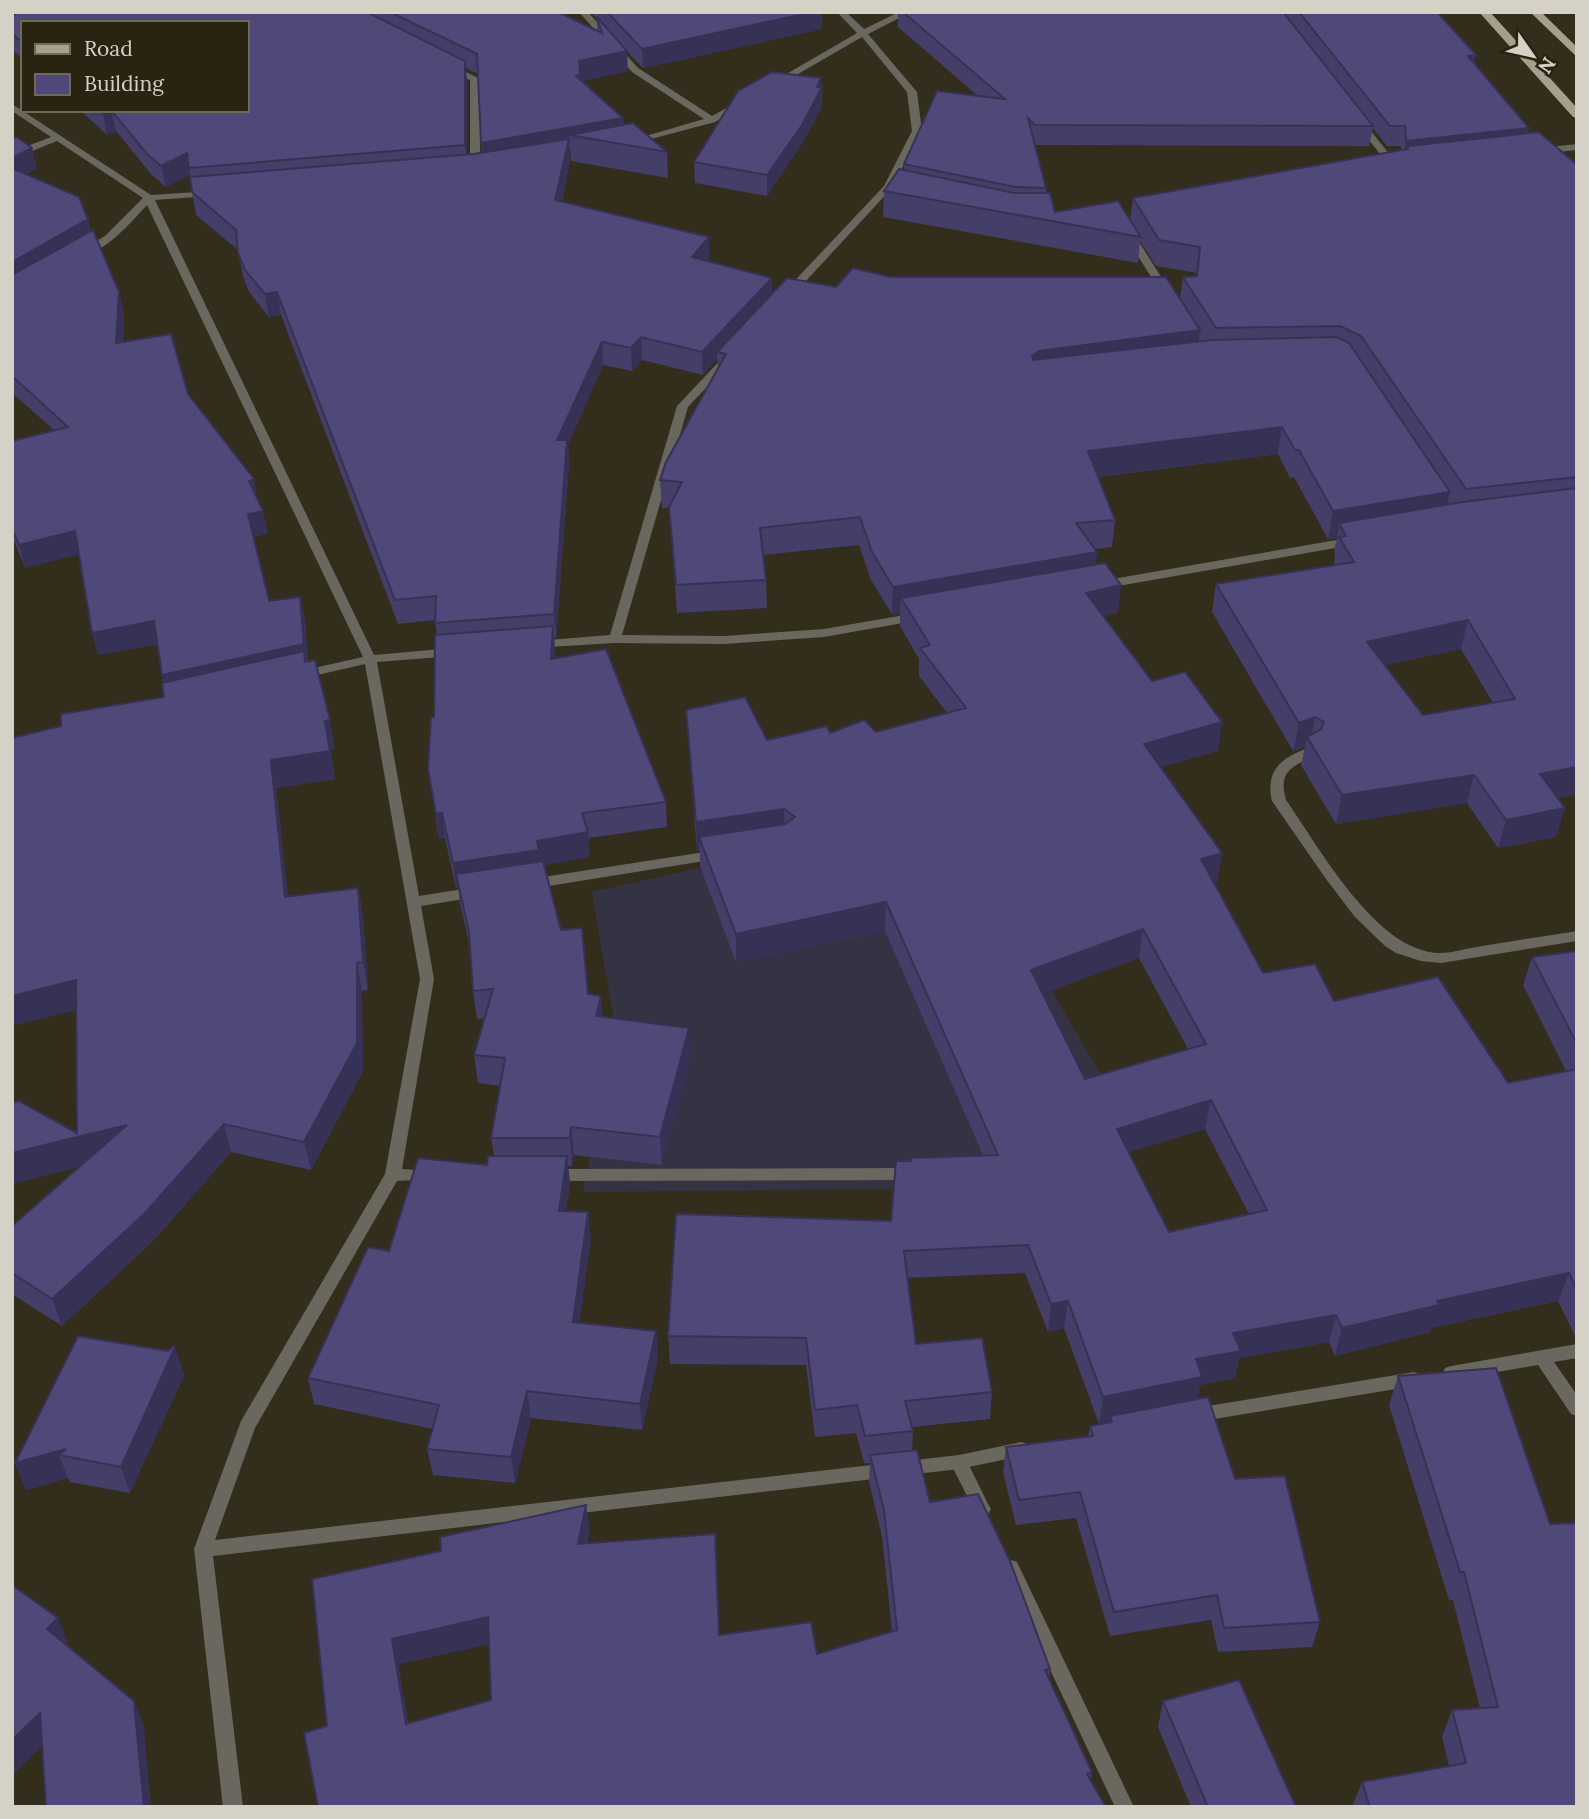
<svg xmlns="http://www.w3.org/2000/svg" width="1589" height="1819" font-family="Lora,serif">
<rect width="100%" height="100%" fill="#332d1b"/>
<!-- education -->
<path fill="#353243" d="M948,812L1141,1144L997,1188L583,1192L616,1033L592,892Z"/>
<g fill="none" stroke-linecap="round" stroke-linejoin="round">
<!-- service -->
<path fill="#6a675e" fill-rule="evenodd" d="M959,1455L965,1457L988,1504L991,1509L988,1514L982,1517L976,1514L950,1462L953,1457Z
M1011,1560L1017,1562L1134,1807H1115L1002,1568L1005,1562Z"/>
<!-- minor -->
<path fill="#6a675e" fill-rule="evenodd" d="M579,12H588L638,68L712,116L737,102L745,104L715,122L632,144V140L704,119L632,72Z
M837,12H846L864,29L899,12H911L868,34L917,92L922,131L891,189L792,296H784V292L884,186L912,131L907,92L862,37L779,85L771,83L857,33Z
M450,64L480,79V171L475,174L470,171V80L447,69V65Z
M12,104L151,195L212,191V195L209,196L155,200L374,655L453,648L459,652L453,656L377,662L419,896L476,887L483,892L476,897L421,906L434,979L402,1169L435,1171L438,1175L435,1179L397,1181L255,1428L215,1540L959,1455L1021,1442L1027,1444L1030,1449L1027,1454L1021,1456L959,1469L213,1556L243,1807H223L194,1549L241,1421L385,1174L420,979L365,664L300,679L294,675L296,672L363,657L147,205C132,221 102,257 79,255V251L105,236L143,198L57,141L12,159V152L51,137L12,111Z
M1357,121H1363L1398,165V169H1392L1357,125Z
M1577,144V150L1540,154L1535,151L1540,148Z
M1129,231L1134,234L1170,291L1169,293L1165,294L1160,291L1124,234Z
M731,352L736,355L735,357L688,407L622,635L724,636L824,629L916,613L922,617L920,620L824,637L724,644L615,643L532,648L530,645L532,642L536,641L610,635L677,406L727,353Z
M1354,537L1358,538V544L1101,589L1095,585L1101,581Z
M1309,748L1314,749L1316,752L1314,755C1291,768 1278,771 1286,800C1319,847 1377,953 1440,953C1453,953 1468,948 1482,946C1513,941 1545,936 1577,931V941L1441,963L1421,961L1396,953L1385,946L1355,917L1326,879L1272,801C1265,771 1281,757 1309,748Z
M718,850L723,852L725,855L723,858L530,889L523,884L530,879Z
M913,1168L918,1170L921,1174L918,1178L913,1180L552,1181L547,1179L544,1175L547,1171L552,1169Z
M1577,1344V1358L1554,1362L1577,1395V1416L1571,1414L1538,1365L1451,1380L1445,1378L1443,1373L1445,1368L1451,1366Z
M1414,1372L1420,1374L1422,1379L1420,1384L1414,1386L1196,1422L1190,1420L1188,1415L1190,1410L1196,1408Z"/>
<!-- primary -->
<path fill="#a69f8d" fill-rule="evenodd" d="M1479,12H1490L1577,108V118L1573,117Z
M1530,12H1541L1577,47V57Z"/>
</g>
<!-- wall -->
<path fill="#443e68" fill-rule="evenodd" d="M12,12H558L597,31V19L591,12H822V29L643,68L623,47L628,71L582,81L624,124L667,152L668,178L571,161L570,148L569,149L570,161L562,201L710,260L708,261L773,293L836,287L891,277L1180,298L1183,277L1196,276L1197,273L1156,266L1140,241L1138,263L883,217L884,191L904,170V164L978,96L898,27V12H1437L1528,133L1577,165V794L1557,798L1556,837L1498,848L1467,803L1336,824L1301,765L1305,747L1293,751L1212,612L1216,584L1334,565L1335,553L1334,551L1337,538L1328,539L1294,477L1290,478L1278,454L1098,477L1115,520L1112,547L1095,549V565L1118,613L1103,616L1152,681L1218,751L1160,767L1222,853L1217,882H1214L1263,973L1334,1001L1508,1083L1566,1071L1523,985L1532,957L1577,951V1340L1558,1301L1431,1328L1430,1332L1335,1356L1329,1342L1239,1358L1235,1378L1200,1385L1197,1399L1235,1479L1320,1622L1312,1647L1218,1652L1211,1620L1110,1636L1076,1518L1016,1525L1003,1472L1006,1447L1088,1436L1090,1426L1109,1423L1099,1424L1064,1328L1048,1332L1025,1273L907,1278L916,1344L992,1392L990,1419L912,1427L913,1431L912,1451L930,1502L1050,1669L1049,1678L1092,1772L1091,1780L327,1726L312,1579L590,1532L587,1543L719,1635L817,1654L892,1631L882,1536L869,1482L870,1463H864L856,1433L815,1437L806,1365L670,1364L668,1336L891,1221L910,1161L983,1155L885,931L736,962L700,866V850L697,851L688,738L686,710L767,740L830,733L876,732L947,713L919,676V659L900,626V613L892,614L871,580L859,545L763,555L766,580L767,608L677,613L669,508H662L660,480L718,369L717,359L703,375L642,360L632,371L603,365L568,445L569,464L556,638H554L555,659L666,802L667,827L588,838L590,857L544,865L561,930L588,994L603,1017L691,1056L662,1165L574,1155L572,1166H568L570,1183L566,1211L588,1212L591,1239L579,1323L656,1331L658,1358L642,1430L531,1418L515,1483L433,1475L427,1449L433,1429L314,1404L308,1378L389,1251L487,1165L494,1156L491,1138L500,1086L478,1083L474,1055L484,1018L477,1019L473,991L470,947L460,903L458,887L456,888L445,838L439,839L428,769L434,717L437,635L435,620L398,624L281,315L269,317L249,292L243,276L238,250L196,215L192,192L190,174L166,187L151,174L116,131L107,135L80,110H247L23,23V59L12,50ZM466,68L478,74L481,153L467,155V82ZM1373,128L1387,146H1401V150L1133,198L1130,220L1055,212L1046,193V188L1035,145L1369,146ZM1461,649L1493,703L1423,715L1384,665ZM1139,958L1188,1049L1085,1079L1043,993ZM1205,1129L1249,1214L1169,1232L1129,1152ZM489,1644L491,1700L408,1723L398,1664Z
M821,87H822V107L801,145L767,196L695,183L694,162Z
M12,138L37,169L26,174L88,219L91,231L124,313L123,342L188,394L258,499L268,533L253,537L269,601L300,597L305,620L308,662L335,748L330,749L335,779L276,788L288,897L358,888L363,916L368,990L362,991L363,1071L311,1170L231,1152L154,1240L62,1326L12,1294V1226L79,1167L77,1133L76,1010L61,726L164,697L163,682L158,644L98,655L79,554L25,568L12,536V441L54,430L12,393Z
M175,1347L184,1375L130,1493L70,1482L68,1478L26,1490L15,1463L168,1351Z
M1398,1376L1577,1807H1352L1362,1782L1449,1766L1442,1737L1452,1710L1480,1708L1453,1600H1449L1389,1405Z
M1163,1701L1296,1807H1191L1158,1727Z"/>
<!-- shaded-wall -->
<path fill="#373255" d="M813,12H822V29L643,68L642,49Z
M627,51L628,71L580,82L576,76L579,61Z
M1476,55L1472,74L1468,56Z
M465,61L467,82V166L465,145Z
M821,78L822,107L801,145L767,196V175Z
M111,110L116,131L107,135L103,114Z
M623,118L624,139L569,135L570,161L557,222L483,164L481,143Z
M1529,128L1524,147L1408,149V146L1405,161H1402L1406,141Z
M32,148L37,169L12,181V158Z
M187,153L190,174L166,187L161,166Z
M88,219L93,240L12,287V262Z
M709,237L710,260L693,279L692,257Z
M772,278L773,301L717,352V359L703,375L702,352Z
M119,292L124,313L121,365L116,343Z
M277,292L281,315L269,317L265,294Z
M1200,330L1197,357L1037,378L1032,356L1039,351Z
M641,337L642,360L632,371L631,348Z
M602,342L603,365L568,445L569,464L556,638L554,614L557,440Z
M1282,427L1278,454L1085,478L1088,451Z
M254,479L258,502L249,481Z
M1450,492L1444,519L1339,523L1337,538L1328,539L1333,511Z
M263,511L268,533L252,537L248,514Z
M75,531L80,554L25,568L19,545Z
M1097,552L1094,580L901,598L900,613L892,614L893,587Z
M1121,585L1118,613L1083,621L1086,593Z
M300,597L305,620L308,666L167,698L162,675Z
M1468,620L1461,649L1361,670L1367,642Z
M154,621L160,644L98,655L92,633Z
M553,626L555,650L553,684L551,659Z
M1315,717L1310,742L1307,737L1305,747L1293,751L1299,723Z
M330,720L335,748L330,749L335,779L276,788L291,925L285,897L271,760L325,721Z
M1222,722L1218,751L1140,773L1144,744Z
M1577,767V794L1532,803L1540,774Z
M1474,775L1467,803L1336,824L1342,795Z
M1565,808L1556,837L1498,848L1506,820Z
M784,809L785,837H699L700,850L697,851L696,822Z
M442,813L445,838L439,839L436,814Z
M588,832L590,857L541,866L456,874L458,887L456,888L453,863L537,841Z
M1222,853L1217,882L1196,887L1201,859Z
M358,888L363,916L368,990L363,962Z
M886,902L885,931L736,962V934Z
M1143,929L1139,958L1029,999L1031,970Z
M357,963L362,991L363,1071L311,1170L304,1142Z
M76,980L85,1008L12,1026V996Z
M601,996L604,1024L596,1016Z
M689,1028L691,1056L662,1165L660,1137Z
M1211,1100L1205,1129L1113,1157L1117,1129Z
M224,1124L231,1152L154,1240L62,1326L52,1299Z
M127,1125L135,1153L12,1184V1153Z
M571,1127L574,1155L572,1166L570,1138Z
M567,1156L570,1183L562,1238L559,1211Z
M588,1212L591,1239L576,1349L573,1322Z
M1569,1273L1558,1301L1431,1328L1430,1332L1335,1356L1342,1328L1437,1301Z
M1068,1301L1064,1328L1048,1332L1051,1304Z
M1336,1315L1329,1342L1239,1358L1235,1378L1200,1385L1196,1405L1110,1416L1109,1422L1099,1424L1103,1397L1196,1359L1233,1333Z
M656,1331L658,1358L642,1430L640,1404Z
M175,1347L184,1375L130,1493L121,1467Z
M527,1391L531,1418L515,1483L511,1457Z
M66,1449L59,1455L68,1478L26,1490L15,1463Z
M586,1505L590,1532L581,1570L578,1544Z
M488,1617L493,1643L398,1664L412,1748L406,1724L392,1639Z
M58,1618L68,1642L58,1653L47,1629Z
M134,1701L144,1725L151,1807H144Z
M40,1713L51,1737L12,1775V1740Z"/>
<!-- building -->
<path fill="#4f4879" stroke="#373255" stroke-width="2" fill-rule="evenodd" d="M20,12H367L465,61V145L189,168L187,153L161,166L147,154L111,110L103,114L98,110H247V23H23V43L12,34V15Z
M390,12H558L602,33L597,17L627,51L579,61L580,75L576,76L623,118L481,143L477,54Z
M607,12H813L642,49Z
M903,12H1283L1373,126L1035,125L1028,118L1046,188L1015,187L904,164L937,91L1005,99Z
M1299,12H1437L1476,55L1468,56L1529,128L1406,141L1405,126H1390Z
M772,72L821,78L817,87H822L802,125L767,175L694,162L738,91Z
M633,123L667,152L569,135Z
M1539,132L1577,165V477L1466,489L1361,336L1340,326L1216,328L1183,277L1197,276L1200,247L1159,240L1133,198L1408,149V146Z
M17,137L32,148L12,158V138Z
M569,139L555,200L709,237L692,257L772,278L702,352L641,337L631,348L602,342L557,440H567L554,614L435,623L436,596L395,600L277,292L265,294L245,270L238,253L236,230L192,192L190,177L473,154Z
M12,168L79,197L88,219L12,262Z
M899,169L1014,193H1050L1055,212L1118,201L1141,237L884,191Z
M93,230L119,292L116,343L171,334L188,394L254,479L249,481L263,511L248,514L269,601L300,597L304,644L162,675L154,621L92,633L75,531L19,545L12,529V441L68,427L12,376V275Z
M853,268L891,277H1166L1200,330L1039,351L1032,356L1033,360L1212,340L1337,337L1349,343L1450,492L1333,511L1299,450H1295L1282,427L1088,451L1115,520L1076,523L1097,552L893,587L872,552L860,517L760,528L766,580L676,585L669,507L682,482L660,480L666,462L726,354L717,352L787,278L836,287Z
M1577,488V767L1540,774L1565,808L1506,820L1474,775L1342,795L1307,737L1321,729L1324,722L1315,717L1299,723L1216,584L1354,562L1339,537L1346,536L1339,523L1462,502ZM1468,620L1515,699L1423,715L1367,642Z
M1105,563L1121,585L1086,593L1152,681L1185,672L1222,722L1144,744L1222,853L1201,859L1263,973L1315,964L1334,1001L1438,977L1508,1083L1577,1069V1290L1569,1273L1437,1301L1439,1305L1342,1328L1336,1315L1233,1333L1241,1351L1196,1359L1202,1377L1103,1397L1068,1301L1051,1304L1028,1245L904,1251L916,1344L982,1338L992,1392L905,1401L913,1431L865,1436L857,1405L815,1410L806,1338L668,1336L676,1214L891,1221L896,1161H911L910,1158L998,1155L886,902L736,934L699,837L785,824L795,817L784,809L696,822L686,710L745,697L767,740L827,726L830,733L864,720L876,732L966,708L920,648L930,645L901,598ZM1143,929L1206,1044L1085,1079L1031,970ZM1211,1100L1267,1210L1169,1232L1117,1129Z
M553,626L551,659L606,649L666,802L582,813L588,832L537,841L539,850L453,863L442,813L436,814L428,769L431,717H434L435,635Z
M304,651L305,662L315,660L330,720L325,721L330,751L271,760L285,897L358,888L363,962L357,963V1043L304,1142L224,1124L145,1213L52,1299L12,1273V1226L127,1125L12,1153V1103L19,1101L77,1133L76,980L12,996V738L61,726V714L164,697L162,683Z
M543,861L561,930L582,928L588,994L601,996L596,1016L689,1028L660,1137L571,1127L570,1138H491L505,1058L474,1055L493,989L473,991L469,932L456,874Z
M1577,951V1044L1532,957Z
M488,1156H567L559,1211L588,1212L573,1322L656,1331L640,1404L527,1391L511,1457L427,1449L439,1405L308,1378L368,1247L389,1251L418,1158L487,1165Z
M78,1336L168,1351L173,1346L175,1347L121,1467L59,1455L66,1449L15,1463Z
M1496,1368L1550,1524L1577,1523V1807H1370L1362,1782L1466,1763L1452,1710L1498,1707L1464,1572H1460L1398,1376Z
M1208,1397L1235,1479L1285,1476L1320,1622L1224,1628L1217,1595L1114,1612L1080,1492L1019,1500L1006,1447L1093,1436L1090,1426L1112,1422L1110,1416Z
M917,1450L930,1502L978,1494L1010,1561L1050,1669L1045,1670L1092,1772L1087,1774L1106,1807H318L304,1733L327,1726L312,1579L441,1551L440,1537L586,1505L578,1544L715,1534L719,1635L811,1622L817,1654L897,1630L884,1510L870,1455ZM488,1617L491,1700L406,1724L392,1639Z
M12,1585L58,1618L47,1629L134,1701L144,1807H46L40,1713L12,1740Z
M1239,1680L1296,1807H1208L1163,1701Z"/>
<!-- border -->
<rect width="1589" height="1819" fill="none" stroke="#d5d1c6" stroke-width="28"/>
<!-- legend -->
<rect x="21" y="21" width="228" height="91" fill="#292311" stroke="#6e6959" stroke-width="2"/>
<rect x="35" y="44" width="35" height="10" fill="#a69f8d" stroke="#6e6959" stroke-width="2"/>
<text x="84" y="56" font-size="21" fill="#d5d1c6">Road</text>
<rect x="35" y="74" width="35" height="21" fill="#4f4879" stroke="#6e6959" stroke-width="2"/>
<text x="84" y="91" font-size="21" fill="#d5d1c6">Building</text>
<!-- north arrow -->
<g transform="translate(1533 56) rotate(124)" stroke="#292311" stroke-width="5" paint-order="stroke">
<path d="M0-5L12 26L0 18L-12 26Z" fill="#d5d1c6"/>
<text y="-10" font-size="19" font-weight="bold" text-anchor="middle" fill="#d5d1c6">N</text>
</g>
</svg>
